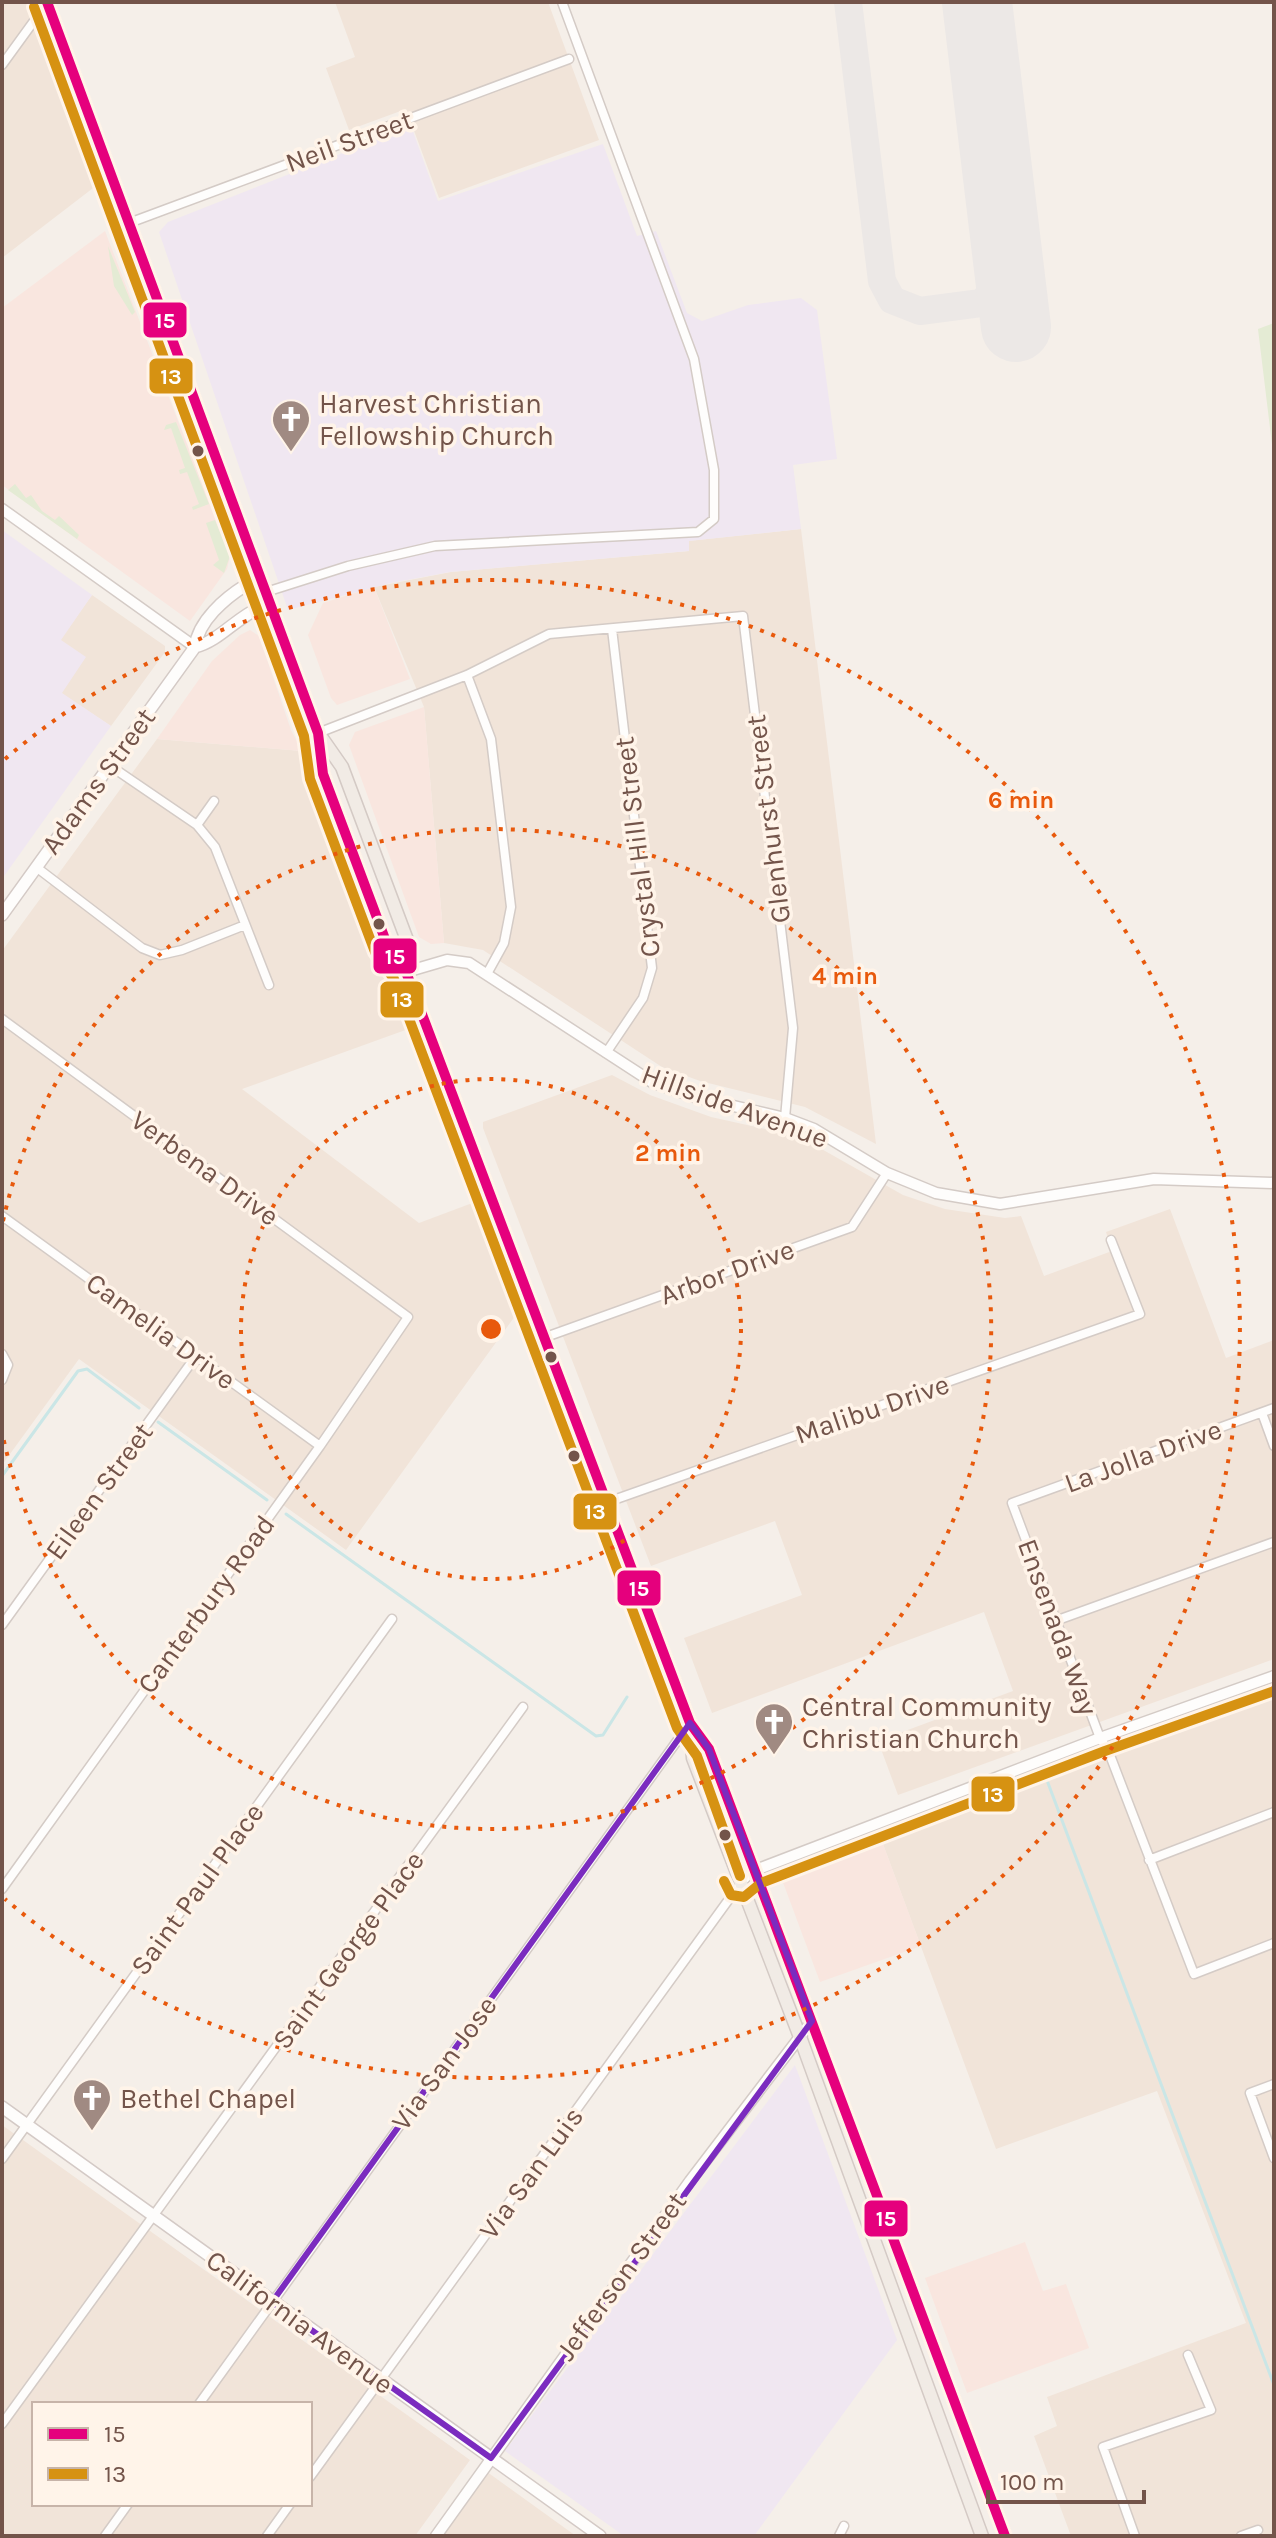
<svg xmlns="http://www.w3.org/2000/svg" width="1276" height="2538" font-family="Karla,sans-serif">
<rect width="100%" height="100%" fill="#f5efe9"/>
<!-- residential -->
<path fill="#f1e4d9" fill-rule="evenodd" d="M2,2H29L97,185L2,258Z
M335,2H548L599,140L439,198L406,109L349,130L326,68L355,57Z
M801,529L876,1144L805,1107L700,1081L662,1067L483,950L444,943L424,707L374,587L451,572L689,551L688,541Z
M92,595L165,646V652L111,726L61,693L60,640Z
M157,739L302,751L411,1028L242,1089L419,1223L475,1202L518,1312L346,1550L79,1359L2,1465V951Z
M612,1075L650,1095L711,1117L779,1132L818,1147L903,1195L945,1209L1005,1218L1021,1216L1044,1276L1112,1251L1106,1232L1170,1209L1226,1358L1274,1340V1659L898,1795L878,1741L1013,1691L984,1612L712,1713L684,1638L802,1595L775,1521L651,1566L483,1128V1122Z
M1274,1690V2536H1071L1034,2436L1057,2426L1047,2397L1246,2323L1157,2091L996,2149L880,1836Z
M2,2125L470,2460L415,2536H2ZM34,2404H310V2504H34Z
M483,2469L576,2536H436Z"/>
<!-- commercial -->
<path fill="#f9e6df" d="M105,231L230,556L227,569L190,621L2,485V308Z
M374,587L410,679L337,705L331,698L308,635L323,603Z
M250,630L259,636L291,730L302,751L157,739L212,661L240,635Z
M424,707L444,943L431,944L419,937L349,745L355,732Z
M880,1836L921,1946L820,1982L781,1877L786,1870Z
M1025,2242L1043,2291L1066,2284L1089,2348L967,2393L925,2278Z"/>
<!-- education -->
<path fill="#f0e7f1" d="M411,126L438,201L603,144L637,236L656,231L687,313L702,321L748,305L801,298L817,310L837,459L793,465L801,529L689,541V551L450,572L391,583L288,610L159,232L168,222Z
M2,530L92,595L61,640L86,657L62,693L111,726L2,879Z
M795,2065L897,2340L754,2536H624L505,2451Z"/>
<!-- green -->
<path fill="#e4ebd4" d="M108,246L135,312L132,315L114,286Z
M1274,323V461L1258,329Z
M176,422L209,504L193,510L192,507L199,504L187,472L180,474L179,470L185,468L171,428L164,430L166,425Z
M15,484L26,498L31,495L42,511L55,520L59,516L79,535L77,539L8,490Z
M215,520L230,556L224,573L213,565L219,560L206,523Z"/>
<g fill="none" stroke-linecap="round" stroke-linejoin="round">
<!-- stream -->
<path stroke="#cae6e6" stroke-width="3" d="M158,1422L267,1500
M2,1476L78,1371L87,1369L139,1408
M286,1514L596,1736L603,1735L627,1697
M1048,1783L1274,2385"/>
<!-- taxiway -->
<path stroke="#ece8e6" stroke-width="28" d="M848,2L882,281L892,300L920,311L981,303L1010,275"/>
<!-- runway -->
<path stroke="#ece8e6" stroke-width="70" d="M977,2L1016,327"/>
<defs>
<path id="minor" d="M2,65L47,3
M129,223L569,59
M266,592L348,566L435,546L698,532L714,519V470L694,359L562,2
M467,675L491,739L511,907L504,943L488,972
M318,733L467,675L549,634L743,616L793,1028L785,1118
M109,765L197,825L215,847L269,985
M197,825L214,801
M36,867L142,948L160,955L182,950L245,925
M2,1019L408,1317L320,1446L2,1889
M606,1053L643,998L652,968L612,629
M2,1216L320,1446
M543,1338L852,1227L887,1173
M2,1354L8,1365L2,1380
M1274,1408L1012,1503L1100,1738L1108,1750L1194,1974L1274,1943
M1262,1413L1274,1446
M605,1503L1140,1314L1111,1240
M1055,1621L1274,1542
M2,1625L196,1356
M1149,1860L1274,1812
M1274,2084L1250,2093L1274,2158
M2,2159L392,1619
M199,2404L690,1723
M2,2424L523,1707
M310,2477L740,1884L753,1871
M105,2536L128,2504
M267,2536L290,2504
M839,2536L844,2526
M1135,2536L1103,2447L1211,2410L1188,2355
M1241,2536L1258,2530"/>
<path id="tertiary" d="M2,509L195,647
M406,972L447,960L469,963L652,1082L695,1097L785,1118L814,1129L887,1173L936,1193L1000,1204L1154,1179L1274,1183
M753,1871L1100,1738L1274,1676
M436,2536L690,2181L812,2021"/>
<path id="secondary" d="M2,915L195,647C198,621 225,598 246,585L266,592L259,608C236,618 219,641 195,647
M2,2107L600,2536"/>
<path id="primary" d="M47,2L318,733L323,774L388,947L406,972L690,1723L709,1749L1005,2536
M319,734L342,767L407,940L406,972
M690,1723L693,1758L800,2037L982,2536"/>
</defs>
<!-- minor casing -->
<use href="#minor" stroke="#d4cbc6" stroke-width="11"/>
<!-- tertiary casing -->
<use href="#tertiary" stroke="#d4cbc6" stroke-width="13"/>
<!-- secondary casing -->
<use href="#secondary" stroke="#d4cac6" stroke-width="14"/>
<!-- primary casing -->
<use href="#primary" stroke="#d4cac5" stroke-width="15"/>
<!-- minor -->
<use href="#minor" stroke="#fefdfc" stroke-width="8"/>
<!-- tertiary -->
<use href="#tertiary" stroke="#fefdfc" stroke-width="10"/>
<!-- secondary -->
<use href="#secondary" stroke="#fefdfc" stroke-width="11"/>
<!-- primary -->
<use href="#primary" stroke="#f1ebe5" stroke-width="12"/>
<defs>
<path id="bus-1" d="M47,2L318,733L323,774L388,947L406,972L690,1723L709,1749L1005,2536"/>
<path id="bus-2" d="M34,7L304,736L310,779L375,952L394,979L677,1728L697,1756L740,1876
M724,1881L731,1895L744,1897L761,1883L1105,1751L1274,1691"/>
</defs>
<!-- bus-1 casing -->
<use href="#bus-1" stroke="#fff4e9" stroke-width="16"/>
<!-- bus-2 casing -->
<use href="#bus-2" stroke="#fff4e9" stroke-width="16"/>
<!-- bus-1 -->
<use href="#bus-1" stroke="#e5007d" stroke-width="10"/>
<!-- bus-2 -->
<use href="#bus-2" stroke="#d69212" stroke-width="10"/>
</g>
<!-- marked area -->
<path fill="none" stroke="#7b2cbf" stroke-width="6" stroke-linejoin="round" d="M690,1723L709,1749L812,2021L491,2458L272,2302Z"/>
<!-- distance rings -->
<g fill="none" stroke="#e8590c" stroke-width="4" stroke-dasharray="4 8">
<circle cx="491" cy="1329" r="250"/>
<path d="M3 1221A500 500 0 1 1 3 1437"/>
<path d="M5 759A749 749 0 1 1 5 1899"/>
</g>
<!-- icons -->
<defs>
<symbol id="church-pin" viewBox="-11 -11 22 30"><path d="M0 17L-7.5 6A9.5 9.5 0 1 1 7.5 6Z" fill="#a08a82" stroke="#fff4e9"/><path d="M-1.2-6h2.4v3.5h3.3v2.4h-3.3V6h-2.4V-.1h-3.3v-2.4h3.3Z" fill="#fff"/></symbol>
</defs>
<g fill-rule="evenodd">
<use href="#church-pin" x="269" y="397" width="44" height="60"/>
<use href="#church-pin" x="752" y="1700" width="44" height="60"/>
<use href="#church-pin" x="70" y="2076" width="44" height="60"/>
</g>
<!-- markers -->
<g fill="#73544a" stroke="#fff4e9" stroke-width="3">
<circle cx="198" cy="451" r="7"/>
<circle cx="379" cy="924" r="7"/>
<circle cx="551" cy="1357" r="7"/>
<circle cx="574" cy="1456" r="7"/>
<circle cx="725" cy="1835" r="7"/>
</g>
<g text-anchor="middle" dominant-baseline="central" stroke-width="7" stroke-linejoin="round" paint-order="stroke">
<!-- street labels -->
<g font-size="28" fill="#73544a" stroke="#fff4e9">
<text transform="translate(349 141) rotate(-20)">Neil Street</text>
<text transform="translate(98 781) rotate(-54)">Adams Street</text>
<text transform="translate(768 819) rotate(-97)">Glenhurst Street</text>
<text transform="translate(637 847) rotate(-97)">Crystal Hill Street</text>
<text transform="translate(735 1106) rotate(20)">Hillside Avenue</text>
<text transform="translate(205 1168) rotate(36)">Verbena Drive</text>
<text transform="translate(727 1272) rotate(-20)">Arbor Drive</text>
<text transform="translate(161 1331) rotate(36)">Camelia Drive</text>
<text transform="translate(872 1409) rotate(-19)">Malibu Drive</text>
<text transform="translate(1143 1456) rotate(-20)">La Jolla Drive</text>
<text transform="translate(99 1491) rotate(-54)">Eileen Street</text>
<text transform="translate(206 1604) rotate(-54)">Canterbury Road</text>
<text transform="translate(1058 1627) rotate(70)">Ensenada Way</text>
<text transform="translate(197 1889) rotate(-54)">Saint Paul Place</text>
<text transform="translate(348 1950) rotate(-54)">Saint George Place</text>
<text transform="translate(444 2063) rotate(-54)">Via San Jose</text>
<text transform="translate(531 2173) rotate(-54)">Via San Luis</text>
<text transform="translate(621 2276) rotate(-54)">Jefferson Street</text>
<text transform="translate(300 2322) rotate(36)">California Avenue</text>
</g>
<!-- poi labels -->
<g font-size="28" fill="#73544a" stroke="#fff4e9" text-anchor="start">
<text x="319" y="403">Harvest Christian<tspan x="319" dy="32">Fellowship Church</tspan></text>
<text x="802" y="1706">Central Community<tspan x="802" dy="32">Christian Church</tspan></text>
<text x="120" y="2098">Bethel Chapel</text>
</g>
</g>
<circle cx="491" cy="1329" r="12" fill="#e8590c" stroke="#fff4e9" stroke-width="4"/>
<g font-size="24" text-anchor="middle" font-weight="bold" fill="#e8590c" stroke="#fff4e9" stroke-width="7" stroke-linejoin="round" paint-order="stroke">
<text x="1021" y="808">6 min</text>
<text x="845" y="984">4 min</text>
<text x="668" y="1161">2 min</text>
</g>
<g stroke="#fff4e9" stroke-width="3">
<rect x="142" y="301" width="46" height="38" rx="8" fill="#e5007d"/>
<rect x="148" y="357" width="46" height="38" rx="8" fill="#d69212"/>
<rect x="372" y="937" width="46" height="38" rx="8" fill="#e5007d"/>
<rect x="379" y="980" width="46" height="39" rx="8" fill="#d69212"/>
<rect x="572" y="1492" width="46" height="39" rx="8" fill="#d69212"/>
<rect x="616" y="1569" width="46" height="38" rx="8" fill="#e5007d"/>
<rect x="970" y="1775" width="46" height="38" rx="8" fill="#d69212"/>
<rect x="863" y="2199" width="46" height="39" rx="8" fill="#e5007d"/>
</g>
<g font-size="22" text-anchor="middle" font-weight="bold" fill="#fff">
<text x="165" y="328">15</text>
<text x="171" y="384">13</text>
<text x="395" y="964">15</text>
<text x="402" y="1007">13</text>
<text x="595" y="1519">13</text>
<text x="639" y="1596">15</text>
<text x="993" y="1802">13</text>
<text x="886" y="2226">15</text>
</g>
<!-- border -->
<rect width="1276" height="2538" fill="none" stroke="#73544a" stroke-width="8"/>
<!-- legend -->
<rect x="32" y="2402" width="280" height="104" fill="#fff4e9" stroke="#c7b4a9" stroke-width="2"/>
<rect x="48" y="2428" width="40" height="12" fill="#e5007d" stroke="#c7b4a9" stroke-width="2"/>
<text x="104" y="2442" font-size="24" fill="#73544a">15</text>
<rect x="48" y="2468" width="40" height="12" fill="#d69212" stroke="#c7b4a9" stroke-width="2"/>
<text x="104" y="2482" font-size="24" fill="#73544a">13</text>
<!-- scale -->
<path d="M988 2490v12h156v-12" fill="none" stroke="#73544a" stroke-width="4"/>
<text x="1000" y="2490" font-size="24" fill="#73544a" stroke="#fff4e9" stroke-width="6" paint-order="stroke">100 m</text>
</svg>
